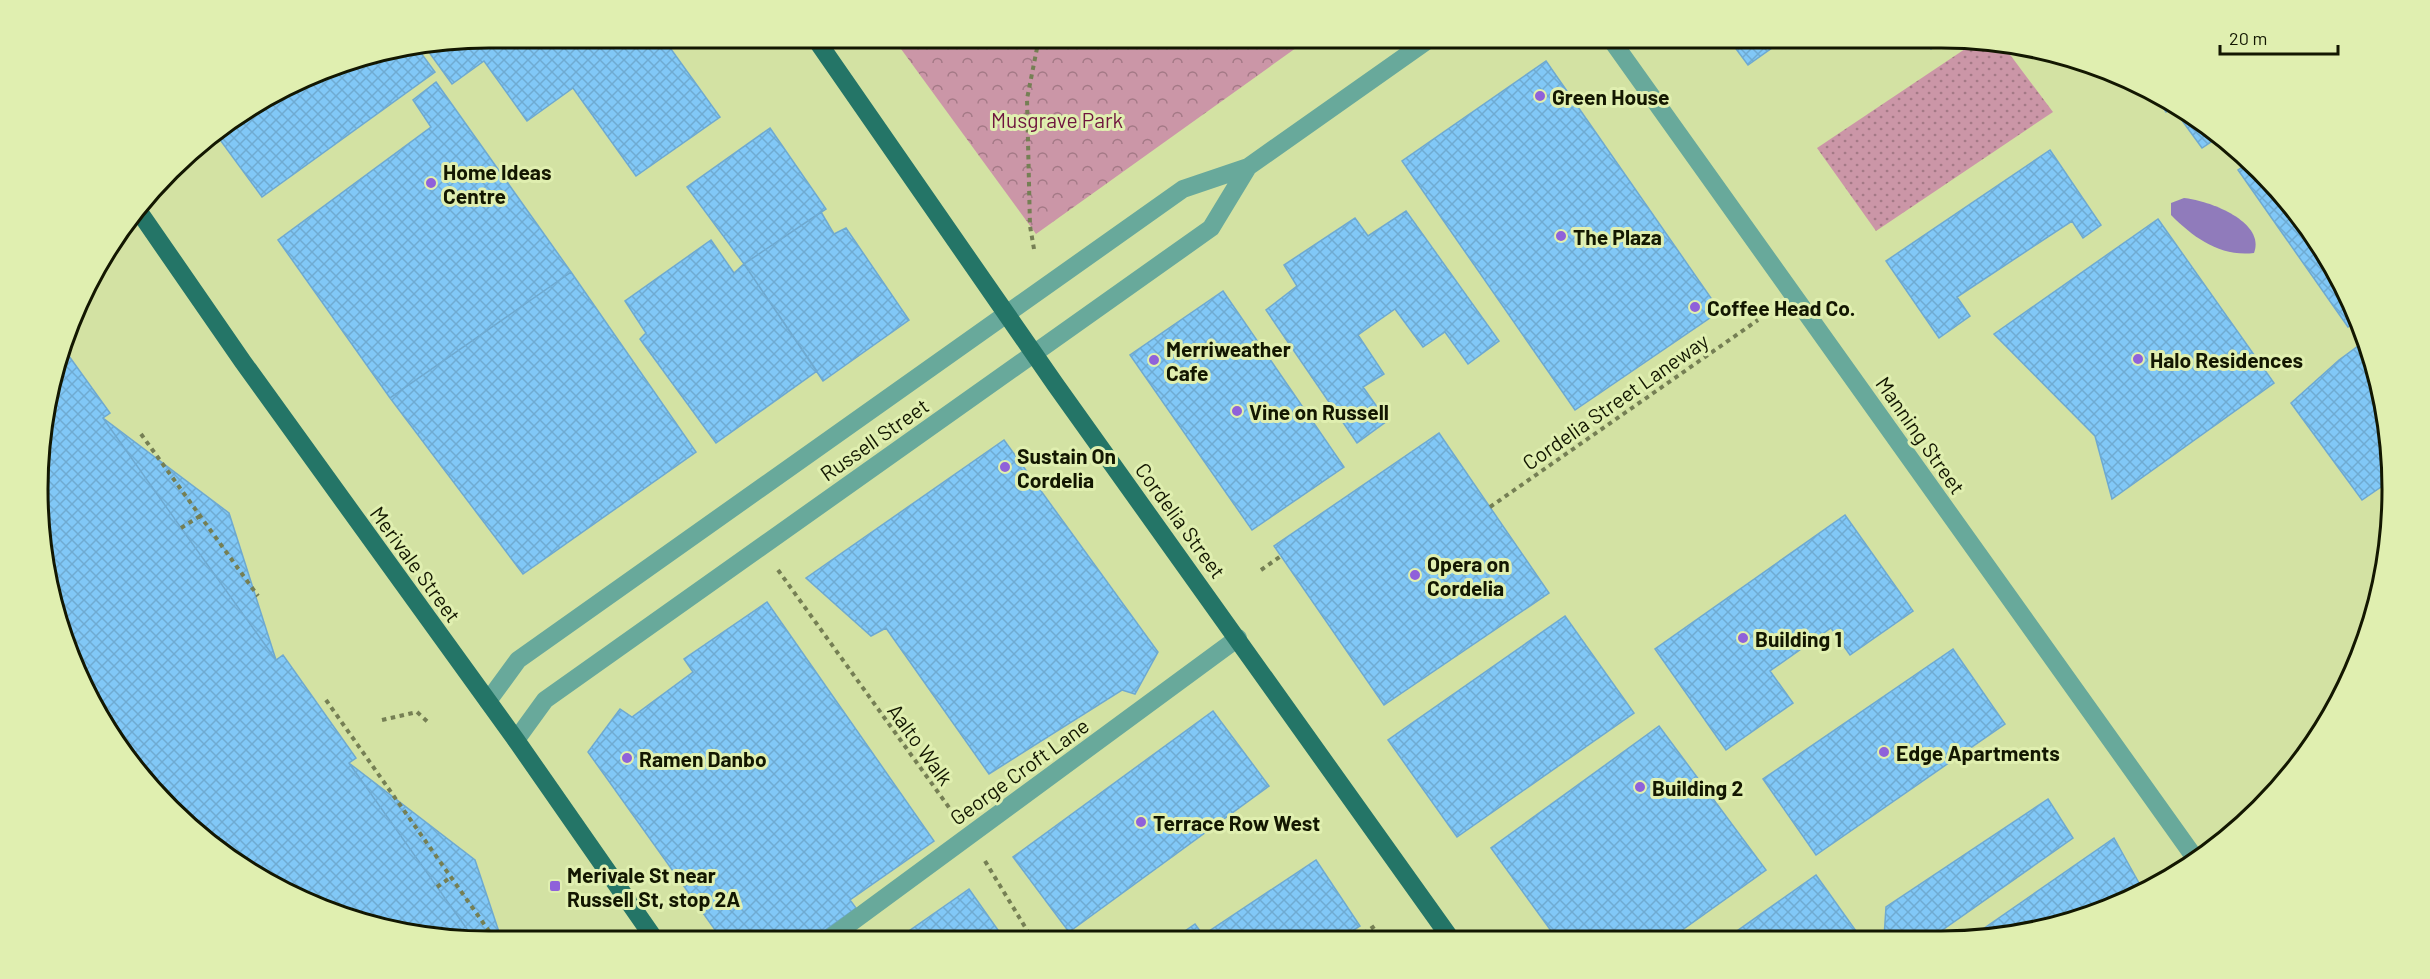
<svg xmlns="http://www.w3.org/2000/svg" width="2430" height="979" font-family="Barlow,sans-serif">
<defs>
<pattern id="grass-dots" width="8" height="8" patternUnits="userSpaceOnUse" patternTransform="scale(1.5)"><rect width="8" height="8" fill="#cb96a7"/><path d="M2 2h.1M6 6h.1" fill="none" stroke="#a47986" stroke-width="1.8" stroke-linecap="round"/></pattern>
<pattern id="forest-crowns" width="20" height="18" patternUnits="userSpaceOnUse" patternTransform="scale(1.5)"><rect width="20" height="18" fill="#cb96a7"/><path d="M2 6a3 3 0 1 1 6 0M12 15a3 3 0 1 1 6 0" fill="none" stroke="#a47986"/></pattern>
<pattern id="building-cross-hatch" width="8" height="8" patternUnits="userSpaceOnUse" patternTransform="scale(1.5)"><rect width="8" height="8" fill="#81c8f7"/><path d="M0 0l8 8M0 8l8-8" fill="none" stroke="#6fabd2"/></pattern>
</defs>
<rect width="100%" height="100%" fill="#d3e2a3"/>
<!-- grass -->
<path fill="url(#grass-dots)" d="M1974,43L2005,48L2053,112L1876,231L1817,148Z"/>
<!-- forest -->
<path fill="url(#forest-crowns)" d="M893,38H1310L1036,234Z"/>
<!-- water -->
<path fill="#907bbb" d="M2184,198C2207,200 2266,221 2254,253C2220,257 2194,238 2171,215V203Z"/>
<!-- building -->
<path fill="url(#building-cross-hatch)" stroke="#6ea9d0" stroke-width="1.5" d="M490,38H663L720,117L636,176L573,88L527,121L484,61L452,84L426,48Z
M1728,38H1806L1792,47L1786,38L1748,65Z
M1923,38H1940L1947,39L1931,49Z
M418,49L435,72L262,197L215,133L264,98L344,62Z
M1546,61L1720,311L1575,410L1402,161Z
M436,82L571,272L390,398L278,240L431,127L413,100Z
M2152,91L2166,98L2220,136L2202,148L2173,108L2166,112Z
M770,128L826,209L744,264L687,187Z
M2050,150L2101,225L2083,238L2072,221L1957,297L1970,316L1939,338L1886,261Z
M2250,162L2299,214L2346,289L2358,321L2348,327L2238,170Z
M1406,211L1499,341L1468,364L1445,332L1423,347L1395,309L1358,335L1384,374L1363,387L1387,421L1357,443L1266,310L1297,286L1284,265L1355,218L1368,236Z
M821,212L834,234L846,228L909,320L823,381L744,264Z
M2158,219L2274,383L2112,499L2095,436L1994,334Z
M711,240L734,273L744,264L817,371L716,443L640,339L646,333L625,301Z
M571,272L696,452L523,574L390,398Z
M1223,291L1344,467L1252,530L1130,355Z
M2365,341L2377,372L2392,460L2391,480L2362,500L2291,403L2339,360Z
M61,345L110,413L103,418L229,513L276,660L283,655L356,758L349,763L475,860L502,941L345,918L214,848L113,740L72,663L46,578L41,430Z
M103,418L229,513L276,660L189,539Z
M1439,433L1549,593L1384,705L1274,546Z
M1004,440L1158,652L1135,694L1122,690L989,774L886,628L871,636L806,578Z
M1845,515L1913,611L1850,655L1831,628L1770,671L1793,703L1726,750L1655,649Z
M767,602L934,841L850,900L856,908L810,941H723L588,752L620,709L632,717L693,672L684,659Z
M1565,616L1634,713L1457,837L1388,740Z
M1953,649L2005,724L1816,855L1763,779Z
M1213,711L1269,786L1069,932L1013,857Z
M1659,726L1766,870L1671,938L1557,939L1491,848Z
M349,763L475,860L502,941L474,939Z
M2048,799L2073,838L1931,938H1884L1886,907Z
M2114,838L2144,892L2000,938H1970Z
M1316,860L1360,926L1340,939L1172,940L1195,924L1203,935Z
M1816,875L1861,938H1727Z
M969,889L1005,940H896Z"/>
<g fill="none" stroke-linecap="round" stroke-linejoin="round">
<!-- path -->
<path stroke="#757f54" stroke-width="4" stroke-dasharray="4.5 4.5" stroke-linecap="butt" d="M1034,249L1030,226L1027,99L1039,38
M141,434L258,596
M1490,507L1758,320
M181,528L200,516
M778,570L953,813
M1261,570L1281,556
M326,700L496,941
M382,720L417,712L430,724
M985,861L1033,940
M437,887L451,877
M1356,939L1376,925"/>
<!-- minor -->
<path stroke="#68a99b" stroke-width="18" d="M1610,38L2195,858
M488,701L518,660L1183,189L1248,167L1431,38
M516,740L545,700L1211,228L1248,167
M826,941L1238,638"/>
<!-- major -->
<path stroke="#247567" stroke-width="18" d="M815,38L1055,384L1451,939
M140,213L243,362L516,740L656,941"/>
</g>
<!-- markers -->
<g fill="#8f61da" stroke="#e0efb0" stroke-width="2">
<circle cx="1540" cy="96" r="6"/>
<circle cx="431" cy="183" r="6"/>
<circle cx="1561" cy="236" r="6"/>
<circle cx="1695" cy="307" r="6"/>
<circle cx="2138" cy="359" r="6"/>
<circle cx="1154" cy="360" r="6"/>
<circle cx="1237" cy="411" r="6"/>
<circle cx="1005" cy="467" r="6"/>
<circle cx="1415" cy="575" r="6"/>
<circle cx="1743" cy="638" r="6"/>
<circle cx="1884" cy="752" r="6"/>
<circle cx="627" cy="758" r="6"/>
<circle cx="1640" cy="787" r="6"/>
<circle cx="1141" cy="822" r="6"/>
<rect x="549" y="880" width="12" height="12" rx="3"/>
</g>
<g text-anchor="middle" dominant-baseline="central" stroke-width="6" stroke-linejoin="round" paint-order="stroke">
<!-- poi labels -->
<g font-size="21" font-weight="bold" fill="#131701" stroke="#e0efb0" text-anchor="start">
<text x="1552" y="96">Green House</text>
<text x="443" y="171">Home Ideas<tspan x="443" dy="24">Centre</tspan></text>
<text x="1573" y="236">The Plaza</text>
<text x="1707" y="307">Coffee Head Co.</text>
<text x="1166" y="348">Merriweather<tspan x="1166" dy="24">Cafe</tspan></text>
<text x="2150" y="359">Halo Residences</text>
<text x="1249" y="411">Vine on Russell</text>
<text x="1017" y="455">Sustain On<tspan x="1017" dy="24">Cordelia</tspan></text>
<text x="1427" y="563">Opera on<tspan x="1427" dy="24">Cordelia</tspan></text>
<text x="1755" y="638">Building 1</text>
<text x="1896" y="752">Edge Apartments</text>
<text x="639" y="758">Ramen Danbo</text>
<text x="1652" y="787">Building 2</text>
<text x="1153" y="822">Terrace Row West</text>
<text x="567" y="874">Merivale St near<tspan x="567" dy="24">Russell St, stop 2A</tspan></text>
</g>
<!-- park labels -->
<g font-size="21" fill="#6f153e" stroke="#e0efb0">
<text x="1057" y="119">Musgrave Park</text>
</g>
<!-- street labels -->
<g font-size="21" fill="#131701" stroke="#e0efb0">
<text transform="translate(1615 401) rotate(-35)">Cordelia Street Laneway</text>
<text transform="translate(1921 435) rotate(55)">Manning Street</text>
<text transform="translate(874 439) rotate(-35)">Russell Street</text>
<text transform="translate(1181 520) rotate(54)">Cordelia Street</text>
<text transform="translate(416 564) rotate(54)">Merivale Street</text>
<text transform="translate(921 744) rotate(54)">Aalto Walk</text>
<text transform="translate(1019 771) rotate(-36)">George Croft Lane</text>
</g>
</g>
<!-- crop -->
<path d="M0 0H2430V979H0ZM489 48H1941A441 441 0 0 1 2382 489V490A441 441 0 0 1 1941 931H489A441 441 0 0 1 48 490V489A441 441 0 0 1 489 48Z" fill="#e0efb0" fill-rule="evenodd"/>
<path fill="none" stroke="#131701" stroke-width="3" d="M489 48H1941A441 441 0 0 1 2382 489V490A441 441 0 0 1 1941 931H489A441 441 0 0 1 48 490V489A441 441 0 0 1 489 48Z"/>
<!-- scale -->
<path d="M2220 45v9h118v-9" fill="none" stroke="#131701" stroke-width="3"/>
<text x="2229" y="45" font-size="18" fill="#131701" stroke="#e0efb0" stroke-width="4.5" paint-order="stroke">20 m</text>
</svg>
